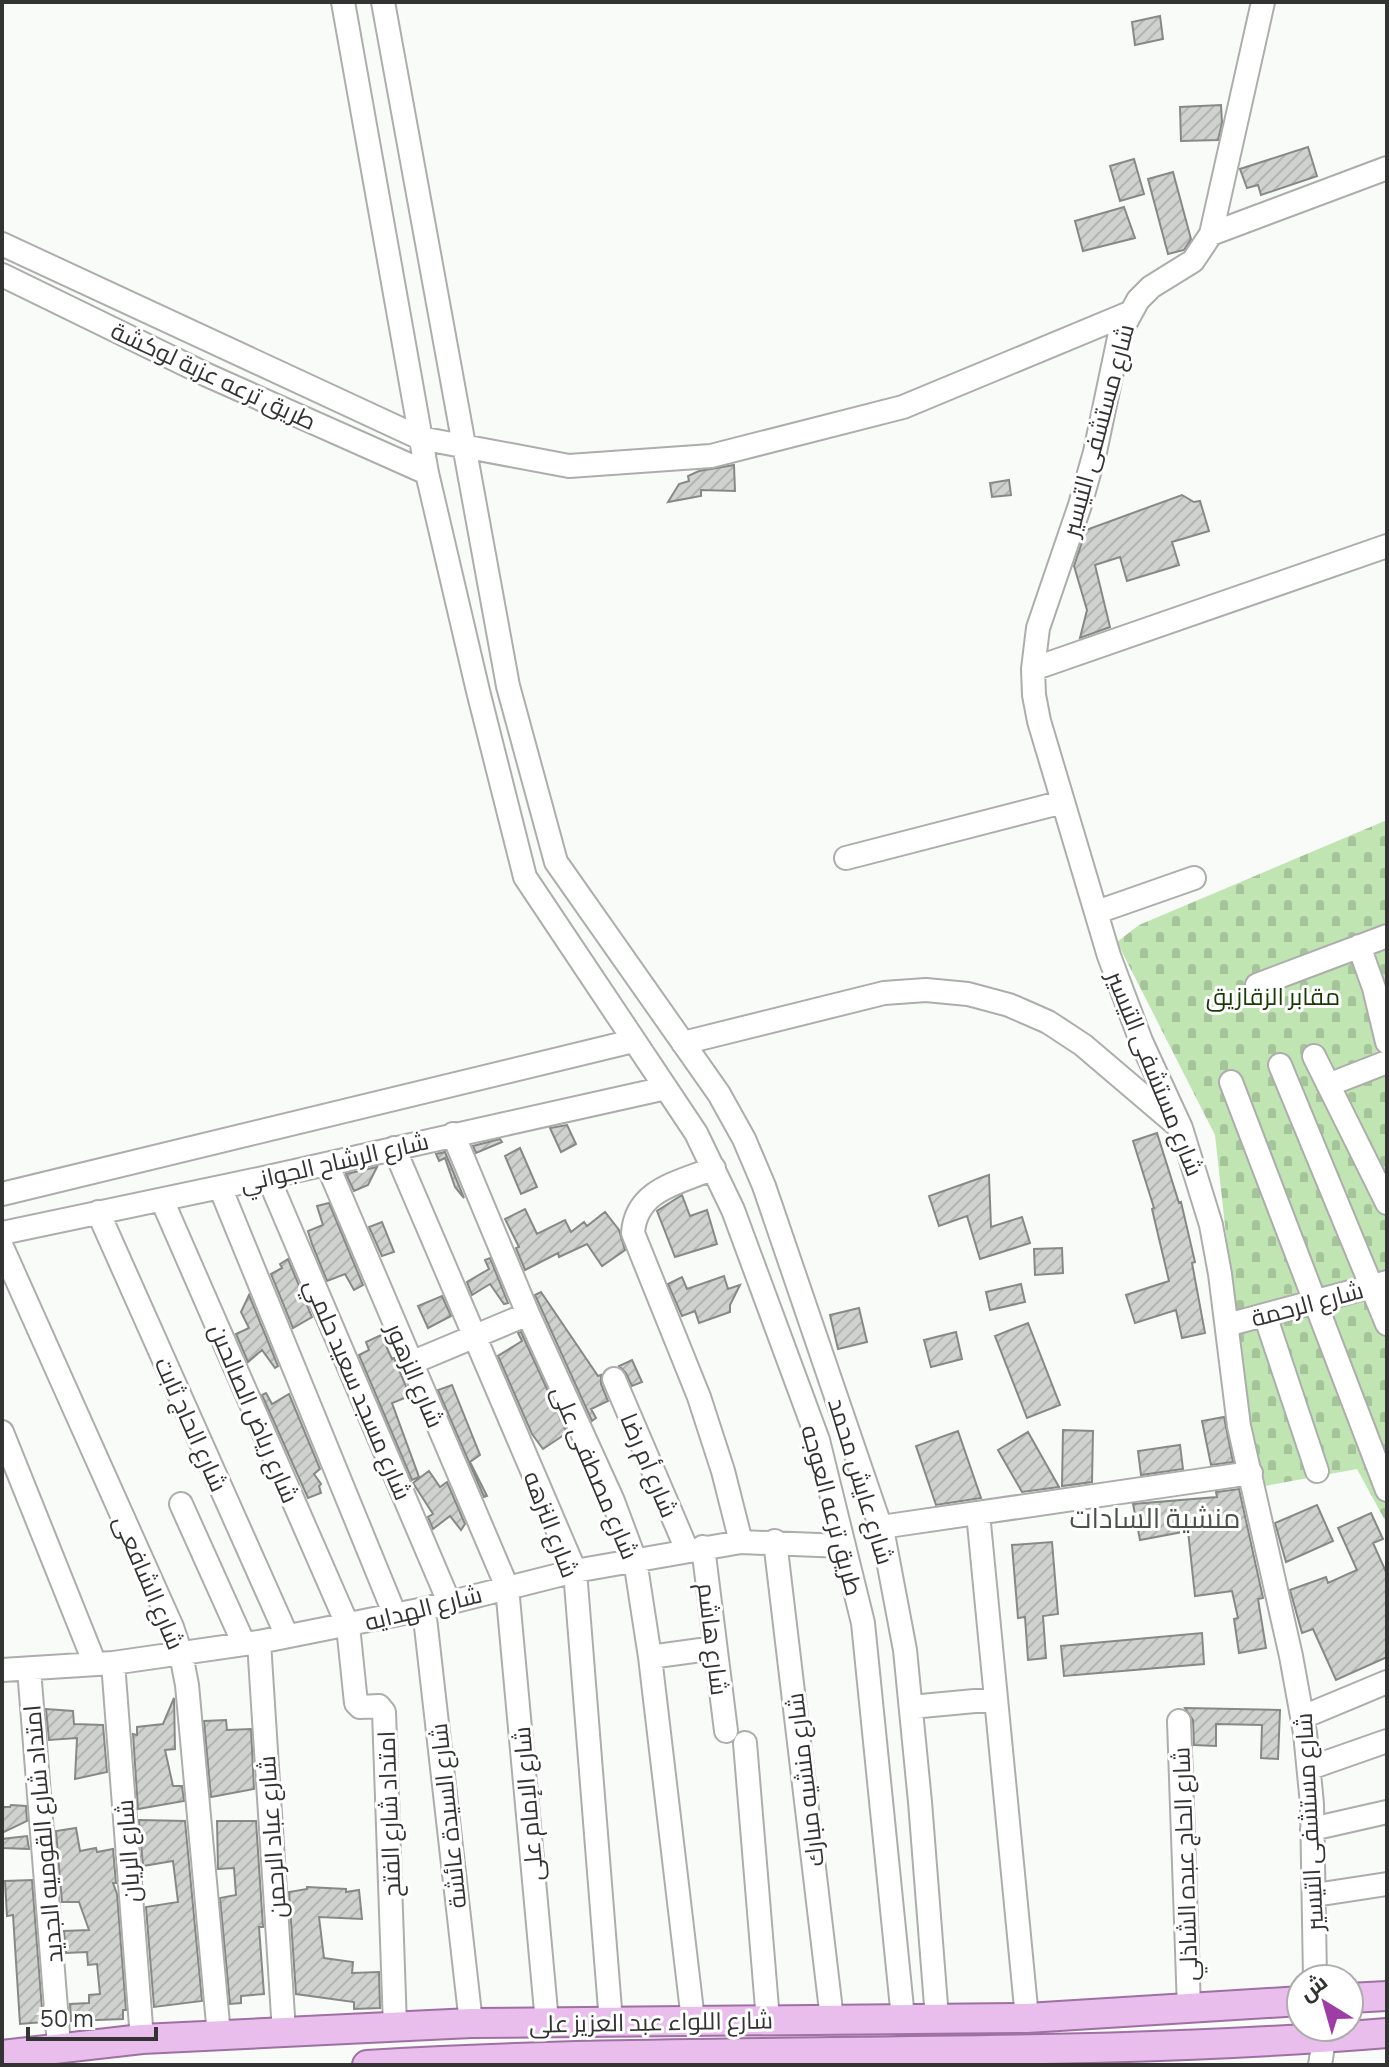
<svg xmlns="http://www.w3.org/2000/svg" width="1389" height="2067" font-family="Manrope,Cairo,sans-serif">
<defs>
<pattern id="cemetery-stones" width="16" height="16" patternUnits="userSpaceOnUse" patternTransform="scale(2)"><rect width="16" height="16" fill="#c0e4b2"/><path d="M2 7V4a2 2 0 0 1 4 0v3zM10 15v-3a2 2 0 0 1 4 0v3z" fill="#a5c49a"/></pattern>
<pattern id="building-hatch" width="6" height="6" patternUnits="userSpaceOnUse" patternTransform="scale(2)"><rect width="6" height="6" fill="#cfd2ce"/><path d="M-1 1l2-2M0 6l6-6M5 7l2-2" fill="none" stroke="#b2b5b1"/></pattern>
</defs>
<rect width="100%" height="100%" fill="#f8fbf7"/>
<!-- cemetery -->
<path fill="url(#cemetery-stones)" d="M1387,820V1524L1357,1469L1254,1488L1215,1135L1117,942L1139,925Z"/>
<!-- building -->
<path fill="url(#building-hatch)" stroke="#878986" stroke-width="2" d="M1160,16L1163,39L1135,45L1132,22Z
M1221,105L1222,123L1218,140L1181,141L1180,107Z
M1308,147L1317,176L1261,195L1258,185L1247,188L1240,169Z
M1134,159L1144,194L1120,201L1110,166Z
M1173,172L1191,239L1184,250L1168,254L1148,179Z
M1124,207L1135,238L1083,251L1075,221Z
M734,465L735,491L701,490V496L668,502L679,484L689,481L688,476L699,471Z
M1009,480L1011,495L992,497L990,483Z
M1182,495L1194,502L1200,501L1209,531L1172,542L1179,565L1127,581L1120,557L1095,565L1110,627L1080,638L1087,610L1074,566L1086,530Z
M567,1125L576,1144L561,1152L550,1128Z
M1157,1133L1179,1203L1181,1202L1195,1262L1192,1263L1205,1333L1182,1338L1176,1310L1135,1323L1126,1295L1169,1281L1152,1209L1154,1208L1133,1141Z
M500,1139L502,1142L476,1153L473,1146Z
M520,1148L537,1187L521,1194L505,1156Z
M445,1152L464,1198L455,1187L445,1158L439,1161L436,1154Z
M377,1167L368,1185L354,1191L346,1174Z
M989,1175L991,1227L1022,1217L1030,1243L980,1259L967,1216L939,1226L929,1196Z
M682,1195L690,1216L707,1210L717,1244L675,1257L657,1211Z
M329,1203L363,1285L354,1290L345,1274L327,1281L312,1244L308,1231L323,1225L317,1206Z
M525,1209L537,1234L565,1220L571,1232L584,1222L587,1226L605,1212L619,1230L625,1250L602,1266L587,1244L559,1257L558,1253L525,1270L516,1248L519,1247L505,1219Z
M382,1222L394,1252L382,1256L369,1227Z
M1062,1248L1063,1273L1035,1275L1034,1249Z
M490,1258L508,1303L504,1304L490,1284L472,1295L467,1282L489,1269L485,1260Z
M288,1259L312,1317L293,1328L271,1274L282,1268L280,1264Z
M724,1276L728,1289L740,1285L730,1305V1312L699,1323L695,1311L682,1316L668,1284L682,1277L687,1289Z
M1021,1284L1025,1302L990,1310L986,1292Z
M541,1292L598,1376L601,1375V1384L608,1401L591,1409L596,1418L592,1421L535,1295Z
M249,1295L278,1366L275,1368L262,1350L248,1362L236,1334L249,1328L241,1312Z
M442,1296L451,1316L428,1328L418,1306Z
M859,1308L867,1342L838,1349L830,1315Z
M1028,1323L1060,1405L1027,1418L995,1336Z
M521,1332L567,1433L543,1449L532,1434L498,1356L522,1341L518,1333Z
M956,1332L962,1359L931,1367L924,1340Z
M381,1335L392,1359L394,1358L410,1396L392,1403L419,1477L412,1480L359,1355L369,1350L366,1342Z
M632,1360L642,1382L632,1386L626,1373L619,1366Z
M452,1385L480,1455L470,1462L487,1496L484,1497L438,1390Z
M266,1393L272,1404L289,1394L320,1469L314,1474L321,1484L319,1486L321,1493L308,1498L262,1395Z
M1224,1417L1233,1462L1211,1465L1202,1421Z
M1063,1430L1093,1431L1092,1482L1062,1486Z
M958,1431L981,1498L936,1505L916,1446Z
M1028,1432L1059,1487L1022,1492L998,1450Z
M1180,1445L1183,1469L1141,1475L1138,1451Z
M429,1471L440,1487L447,1482L465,1524L461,1530L450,1516L433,1529L428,1517L433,1514L413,1483Z
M1239,1489L1263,1598L1258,1599L1266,1648L1239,1653L1234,1619L1238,1618L1232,1591L1195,1596L1188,1531L1140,1540L1133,1504L1217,1497L1216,1492Z
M1317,1505L1333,1541L1286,1562L1275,1523Z
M1371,1513L1383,1539L1373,1543L1387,1574V1657L1336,1680L1313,1629L1302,1633L1290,1590L1326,1577L1328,1583L1357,1570L1338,1528Z
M1052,1542L1058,1614L1043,1616L1046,1658L1028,1660L1025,1617L1018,1618L1012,1545Z
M1202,1633L1204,1664L1064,1676L1061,1646Z
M174,1698L175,1749L165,1750L173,1786H182L184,1801L138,1809L133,1734L137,1735V1727L163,1724Z
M1185,1708L1280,1710L1278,1759L1261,1758L1262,1725L1216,1724V1746L1194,1745L1193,1720Z
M46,1709L73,1711L74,1724L103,1725L107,1772L75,1779L77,1738L49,1740Z
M226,1720L227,1730L251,1729L254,1789L211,1797L204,1721Z
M11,1805L26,1806L27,1821L2,1833V1807H10Z
M139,1820L185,1821L202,2001L154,2007L146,1907L178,1902L173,1861L143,1866Z
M217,1821H256L263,1927H259L264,1994L241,1996V2003L230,2004L220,1898L236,1895L234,1868L218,1869Z
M76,1828L80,1851L96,1848L97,1852L113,1849L116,1883H113L117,1894L126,2010H123V2019L71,2021L70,2004L89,2003V1995L100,1994L97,1964L88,1965L87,1952L66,1953L64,1931L89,1930L79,1902H62L56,1831Z
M27,1836L29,1849L2,1848V1839Z
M32,1880L43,2022L20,2024L13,1915L7,1916L5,1881Z
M307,1887L346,1889V1892L359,1890L362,1919L319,1917L324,1958L353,1962L352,1973L379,1972L380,2008L354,2009V2002L296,1994L289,1892L307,1889Z"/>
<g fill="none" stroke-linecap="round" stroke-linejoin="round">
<defs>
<path id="minor" d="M343,2L427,473L478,691L525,877L696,1133L733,1210L818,1440L863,1623L903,2018
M383,2L508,686L556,862L719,1094L744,1139L764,1186L883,1534L905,1650L920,1802L937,2018
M1263,2L1211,234L1193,261L1151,287L1138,300L1120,333L1095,452L1080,505L1038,628L1033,669L1034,695L1039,721L1109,956L1141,1041L1181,1128L1211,1225L1220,1274L1239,1426L1291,1656L1305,1733L1312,1804L1315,1979
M1211,234L1387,168
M2,244L420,438L569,466L711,456L903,407L1127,314
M2,275L207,375L427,473
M1033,669L1387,546
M846,858L1063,802
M1097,912L1194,878
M1359,946L1374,988L1387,1042
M1257,985L1387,936
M683,1043L884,993L926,990L968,994L1009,1005L1048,1022L1083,1045L1177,1125
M1314,1056L1387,1203
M1280,1065L1387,1324
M1231,1082L1387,1490
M1328,1085L1387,1062
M453,1134L528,1314L613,1501L635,1560L650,1657L693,2020
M394,1148L575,1571L611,2022
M327,1164L507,1587L547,2022
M714,1168C679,1183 636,1189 633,1233L699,1397L723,1471L741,1542
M268,1177L449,1602
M220,1187L395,1615
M2,1194L633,1041
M162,1200L348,1626L356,1703L360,1707L379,1706L384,1712L395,2026
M98,1212L287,1636
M2,1233L268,1177L666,1088
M2,1247L172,1627L181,1654L187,1685L219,2035
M1265,1315L1317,1471
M1227,1325L1387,1282
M411,1363L528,1314
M614,1379L687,1550
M2,1432L95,1664
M181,1504L244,1644
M978,1513L1027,2018
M881,1527L1251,1473
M775,1541L832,2019
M703,1547L726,1731
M424,1609L471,2023
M259,1642L284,2032
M650,1657L715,1648
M113,1663L142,2039
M29,1669L59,2046
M2,1670L113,1663L259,1642L424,1609L575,1571L741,1542L843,1546
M911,1707L996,1699
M1303,1717L1387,1682
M1179,1721L1189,2008
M745,1743L768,2020
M1310,1768L1387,1741
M1312,1829L1387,1812
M1315,1895L1387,1884
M1320,2065L1324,2039"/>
<path id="major" d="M1349,1998L1387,1996
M2,2055L142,2039L471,2023L1027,2018L1301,2001
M367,2065C707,2044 1048,2061 1387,2033"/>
</defs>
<!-- minor casing -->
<use href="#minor" stroke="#acaeab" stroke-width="26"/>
<!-- major casing -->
<use href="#major" stroke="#9f70a3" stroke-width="32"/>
<!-- minor -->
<use href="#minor" stroke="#fff" stroke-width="22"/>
<!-- major -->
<use href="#major" stroke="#e9bdec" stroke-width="28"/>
</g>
<g text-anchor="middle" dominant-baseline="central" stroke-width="6" stroke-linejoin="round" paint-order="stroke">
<!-- street labels -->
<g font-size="24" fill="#323332" stroke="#fff">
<text transform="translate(214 375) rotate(25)">طريق ترعه عزبة لوكشة</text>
<text transform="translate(1097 430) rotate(-75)">شارع مستشفى التيسير</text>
<text transform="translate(1156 1073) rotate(68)">شارع مستشفى التيسير</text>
<text transform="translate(334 1161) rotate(-13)">شارع الرشاح الجواني</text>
<text transform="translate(1307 1303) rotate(-15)">شارع الرحمة</text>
<text transform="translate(416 1375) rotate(67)">شارع الزهور</text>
<text transform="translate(359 1389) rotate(67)">شارع مسجد سعيد حلمي</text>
<text transform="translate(255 1413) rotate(67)">شارع رياض الصالحىن</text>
<text transform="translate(192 1424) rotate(66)">شارع الحاج ثابت</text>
<text transform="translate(650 1465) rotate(67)">شارع أم رضا</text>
<text transform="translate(596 1472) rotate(67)">شارع مصطفى على</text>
<text transform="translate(862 1481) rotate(73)">شارع عايش محمد</text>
<text transform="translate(833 1510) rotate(75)">طريق ترعه العوجه</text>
<text transform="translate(552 1524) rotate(69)">شارع النزهه</text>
<text transform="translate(150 1582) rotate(67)">شارع الشافعى</text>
<text transform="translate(423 1607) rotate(-14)">شارع الهدايه</text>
<text transform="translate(714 1639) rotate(83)">شارع هاشم</text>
<text transform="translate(804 1780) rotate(-97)">شارع منشيه مبارك</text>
<text transform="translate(527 1804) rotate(-95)">شارع الإمام على</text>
<text transform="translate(388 1814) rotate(-92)">امتداد شارع الفتح</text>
<text transform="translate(447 1816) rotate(-96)">شارع السيدة عائشة</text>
<text transform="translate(1308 1822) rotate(-93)">شارع مستشفى التيسير</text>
<text transform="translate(42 1834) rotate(-95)">امتداد شارع القوميه الجديد</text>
<text transform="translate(271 1837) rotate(-94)">شارع عباد الرحمن</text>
<text transform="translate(127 1851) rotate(-94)">شارع الريان</text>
<text transform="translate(1184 1864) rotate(-92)">شارع الحاج عبده الشاذلي</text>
<text transform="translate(651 2021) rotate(-1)">شارع اللواء عبد العزيز على</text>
</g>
<!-- park labels -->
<g font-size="24" fill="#183b05" stroke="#fff">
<text x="1273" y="995">مقابر الزقازيق</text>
</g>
<!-- quarter labels -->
<g font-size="28" fill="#4e504d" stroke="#fff">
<text x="1155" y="1517">منشية السادات</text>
</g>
</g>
<!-- border -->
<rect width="1389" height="2067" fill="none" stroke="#323332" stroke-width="8"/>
<!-- north arrow -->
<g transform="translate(1325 2003) rotate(323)"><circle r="38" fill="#ffffff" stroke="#adadad" stroke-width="2"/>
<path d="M0-6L14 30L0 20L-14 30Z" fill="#9d3da5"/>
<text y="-12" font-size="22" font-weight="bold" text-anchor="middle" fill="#323332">ش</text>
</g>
<!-- scale -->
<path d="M28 2027v12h128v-12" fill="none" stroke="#323332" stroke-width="4"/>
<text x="40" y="2027" font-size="24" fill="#323332" stroke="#ffffff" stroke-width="6" paint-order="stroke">50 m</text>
</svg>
